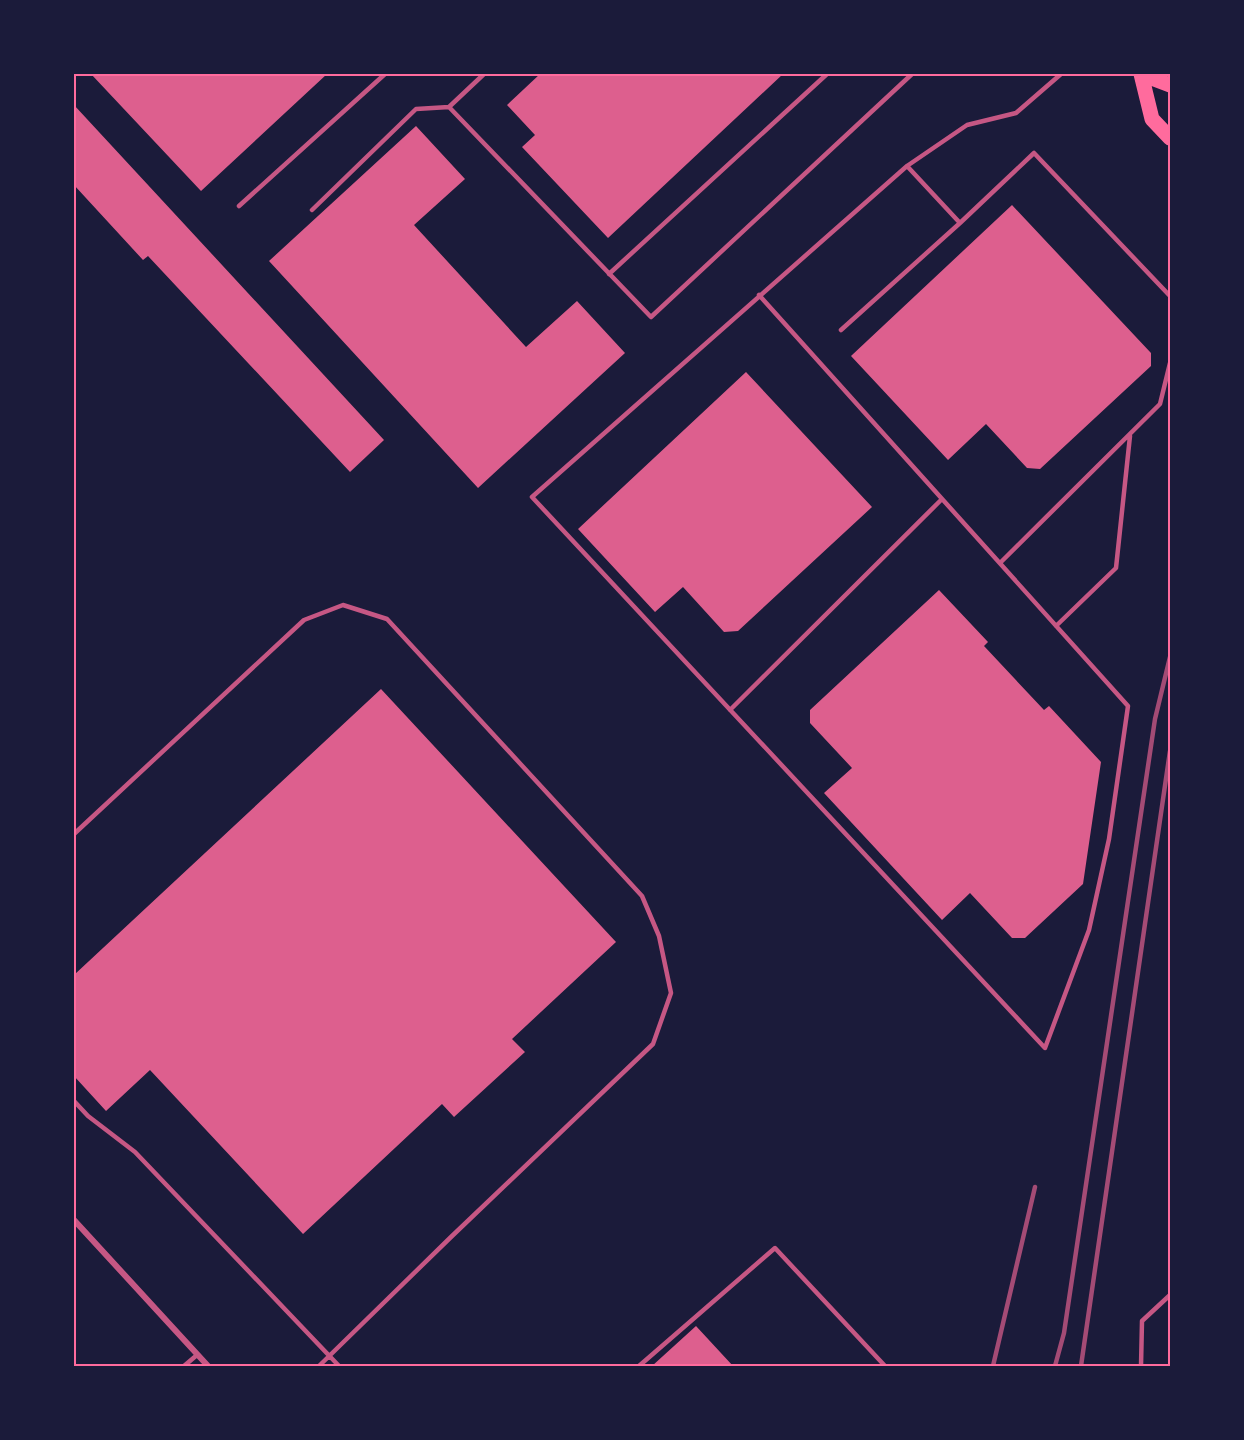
<svg xmlns="http://www.w3.org/2000/svg" width="1244" height="1440" font-family="Cabin,sans-serif">
<rect width="100%" height="100%" fill="#1b1b3a"/>
<!-- building -->
<path fill="#dd5f8e" d="M91,74H327L201,191Z
M540,74H783L608,238L522,147L535,135L507,105Z
M74,105L384,440L350,472L148,256L143,260L74,185Z
M416,126L465,179L414,225L526,347L577,301L625,353L478,488L269,261Z
M1012,205L1151,353V366L1040,469L1027,468L986,424L948,460L851,356Z
M746,372L872,507L738,631L724,632L683,587L655,612L578,529Z
M939,590L988,642L984,646L1044,710L1049,706L1101,762L1083,884L1025,938H1012L970,893L942,920L824,793L852,768L810,723V710Z
M381,689L616,942L512,1039L525,1052L454,1117L442,1104L303,1234L150,1070L106,1111L74,1076V975Z
M696,1326L733,1366H652Z"/>
<g fill="none" stroke-linecap="round" stroke-linejoin="round">
<!-- service -->
<path stroke="#c65784" stroke-width="4.5" d="M449,107L651,317L912,74
M907,166L960,223L1034,153L1170,296
M239,206L385,74
M312,210L416,109L449,107L484,74
M609,274L827,74
M759,295L1128,706L1109,839L1089,930L1045,1048L532,497L907,166L967,125L1016,113L1061,74
M841,330L960,223
M1000,563L1160,404L1170,363
M1056,626L1116,568L1130,436
M730,710L942,499
M74,834L304,620L343,605L387,619L642,896L659,936L671,993L653,1044L451,1237L319,1366
M74,1101L88,1116L135,1152L339,1366
M184,1366L197,1355
M639,1366L775,1248L885,1366
M1141,1366L1142,1321L1170,1295"/>
<!-- minor -->
<path stroke="#c65784" stroke-width="6" d="M74,1220L208,1366"/>
<!-- primary -->
<path stroke="#ff6b9d" stroke-width="15" d="M1141,74L1152,119L1170,138
M1141,74L1170,85"/>
<!-- rail -->
<path stroke="#a44b75" stroke-width="4.5" d="M993,1366L1035,1187
M1055,1366L1064,1333L1155,719L1170,657
M1081,1366L1170,751"/>
</g>
<!-- border -->
<rect width="1244" height="1440" fill="none" stroke="#1b1b3a" stroke-width="150"/>
<rect x="75" y="75" width="1094" height="1290" fill="none" stroke="#ff6b9d" stroke-width="2"/>
</svg>
